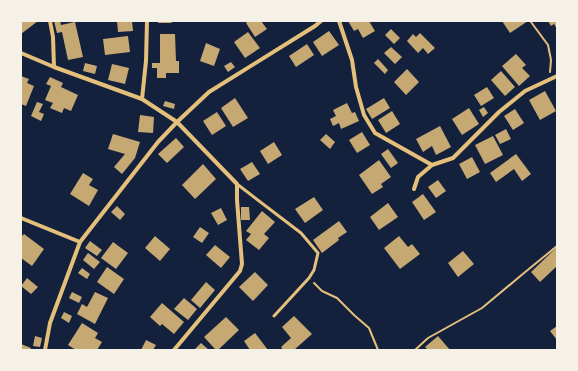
<svg xmlns="http://www.w3.org/2000/svg" width="578" height="371" font-family="'Work Sans',sans-serif">
<rect width="100%" height="100%" fill="#14213d"/>
<!-- building -->
<path fill="#c6a872" d="M21,21H38L21,34Z
M54,21H60L61,25L75,22L83,57L68,60L62,32L57,33Z
M117,21H132L133,31L118,32Z
M158,21H171L172,23H158Z
M248,21H261L267,29L255,37L246,23Z
M348,21H369L375,31L363,38L358,29L354,31Z
M502,21H528L510,33Z
M548,21H557V29L554,24L551,26Z
M391,29L400,38L394,44L385,35Z
M329,31L339,45L322,56L313,42Z
M248,32L260,48L245,58L234,42Z
M420,33L435,48L428,54L423,48L418,53L407,41L413,34L416,37Z
M160,34H175L176,61H179V73H166V78H157V68H152V63H160Z
M128,36L130,52L105,55L103,39Z
M206,43L220,49L214,66L200,61Z
M307,44L314,55L296,67L289,56Z
M391,47L402,57L395,64L384,53Z
M516,54L526,65L522,68L530,76L519,86L502,66Z
M378,59L388,70L385,74L374,63Z
M231,62L235,67L228,72L224,66Z
M85,63L97,66L95,74L83,71Z
M112,64L129,68L125,84L108,80Z
M407,69L419,82L406,95L394,82Z
M501,71L515,87L505,96L491,80Z
M21,76L29,79L27,83L34,86L26,106L21,104Z
M50,77L63,83L61,87L78,95L71,111L64,108L62,113L50,108L53,103L45,100L51,86L46,84Z
M487,87L494,98L481,106L474,95Z
M545,91L556,111L540,120L529,100Z
M235,98L248,118L233,127L221,108Z
M384,98L390,108L372,119L366,109Z
M165,101L175,104L174,109L163,106Z
M37,102L43,104L39,112L44,114L41,121L31,116Z
M347,103L352,113L355,112L359,121L341,129L339,123L333,126L330,119L336,116L333,110Z
M484,107L488,113L483,117L479,110Z
M469,108L479,124L462,135L452,119Z
M515,109L524,123L513,130L504,116Z
M392,111L400,124L386,133L378,120Z
M217,112L226,126L212,135L203,121Z
M140,115L154,117L153,133L138,132Z
M440,126L451,147L436,155L432,146L423,152L416,139Z
M506,129L511,139L500,144L495,135Z
M362,132L370,145L357,153L349,140Z
M113,134L140,142L135,158L122,174L114,167L125,154L108,149Z
M326,134L335,142L330,149L320,140Z
M493,136L503,155L485,164L475,145Z
M176,138L184,147L167,163L158,154Z
M274,142L282,155L268,164L260,151Z
M388,149L398,163L391,168L381,154Z
M516,154L531,174L522,181L514,169L496,182L490,173Z
M472,157L480,172L467,179L459,164Z
M379,160L391,177L381,184L383,187L372,194L359,175Z
M252,162L260,174L248,181L240,169Z
M203,164L216,179L195,199L182,185Z
M83,173L93,179L89,185L98,190L89,206L70,194Z
M438,180L446,191L436,198L428,187Z
M423,194L436,212L424,220L412,202Z
M314,197L323,210L305,223L295,209Z
M388,203L398,217L379,230L370,217Z
M117,206L125,214L120,220L111,212Z
M241,207H249L250,220H241Z
M221,208L227,220L218,225L211,213Z
M262,211L275,222L264,234L269,238L259,250L246,240L251,234L246,231Z
M339,221L347,232L338,238L339,240L322,253L313,240Z
M200,227L209,233L202,243L193,237Z
M24,234L44,249L32,266L21,258V237Z
M155,236L170,249L160,261L145,248Z
M399,236L408,247L412,244L420,254L400,269L384,248Z
M90,241L102,250L97,256L85,248Z
M113,242L128,253L116,269L101,258Z
M215,245L230,257L221,268L206,255Z
M557,247V266L540,282L531,272Z
M463,251L474,264L458,277L448,263Z
M88,253L100,262L94,269L83,260Z
M107,267L124,279L114,294L97,282Z
M82,268L90,274L87,279L78,273Z
M255,272L268,285L253,301L239,287Z
M27,278L38,287L31,294L21,286Z
M206,282L215,290L200,308L191,300Z
M72,292L82,297L79,303L69,298Z
M95,292L108,298L95,324L77,314L82,304L87,307Z
M184,298L197,309L188,320L174,309Z
M162,303L184,322L174,334L162,324L160,326L150,317Z
M64,312L72,316L69,323L61,318Z
M294,316L312,334L294,350H283L281,347L291,338L282,327Z
M226,317L239,330L218,350H216L204,337Z
M82,323L98,333L95,338L102,342L97,350H76L68,345Z
M557,326V340L550,331Z
M255,333L268,350H250L244,341Z
M35,336L42,338L40,347L33,346Z
M438,336L450,350H428L425,347Z
M146,340L156,345L153,350H141Z
M201,343L209,350H194Z
M21,344L31,348L30,350H21Z"/>
<g fill="none" stroke-linecap="round" stroke-linejoin="round">
<!-- path -->
<path stroke="#e5c07b" stroke-width="2" d="M531,22L548,45L551,60L550,72
M314,283L322,291L337,298L354,315L369,328L378,350
M415,350L428,338L482,308L524,273L557,246"/>
<!-- service -->
<path stroke="#e5c07b" stroke-width="3" d="M237,184L301,233L318,253L314,270L309,278L274,316"/>
<!-- minor -->
<path stroke="#e5c07b" stroke-width="4" d="M50,21L53,37L54,67
M339,21L352,60L356,87L364,115L375,133L432,165
M21,53L54,67L142,99L177,122L237,184V200L242,264L240,271L174,350
M142,99L146,61L147,21
M414,189L418,177L432,165L453,158L499,112L525,91L557,76
M21,218L80,242
M45,350L50,323L80,242L158,142L177,122L209,92L315,26L321,21"/>
</g>
<!-- border -->
<rect width="578" height="371" fill="none" stroke="#f6f1e7" stroke-width="44"/>
</svg>
